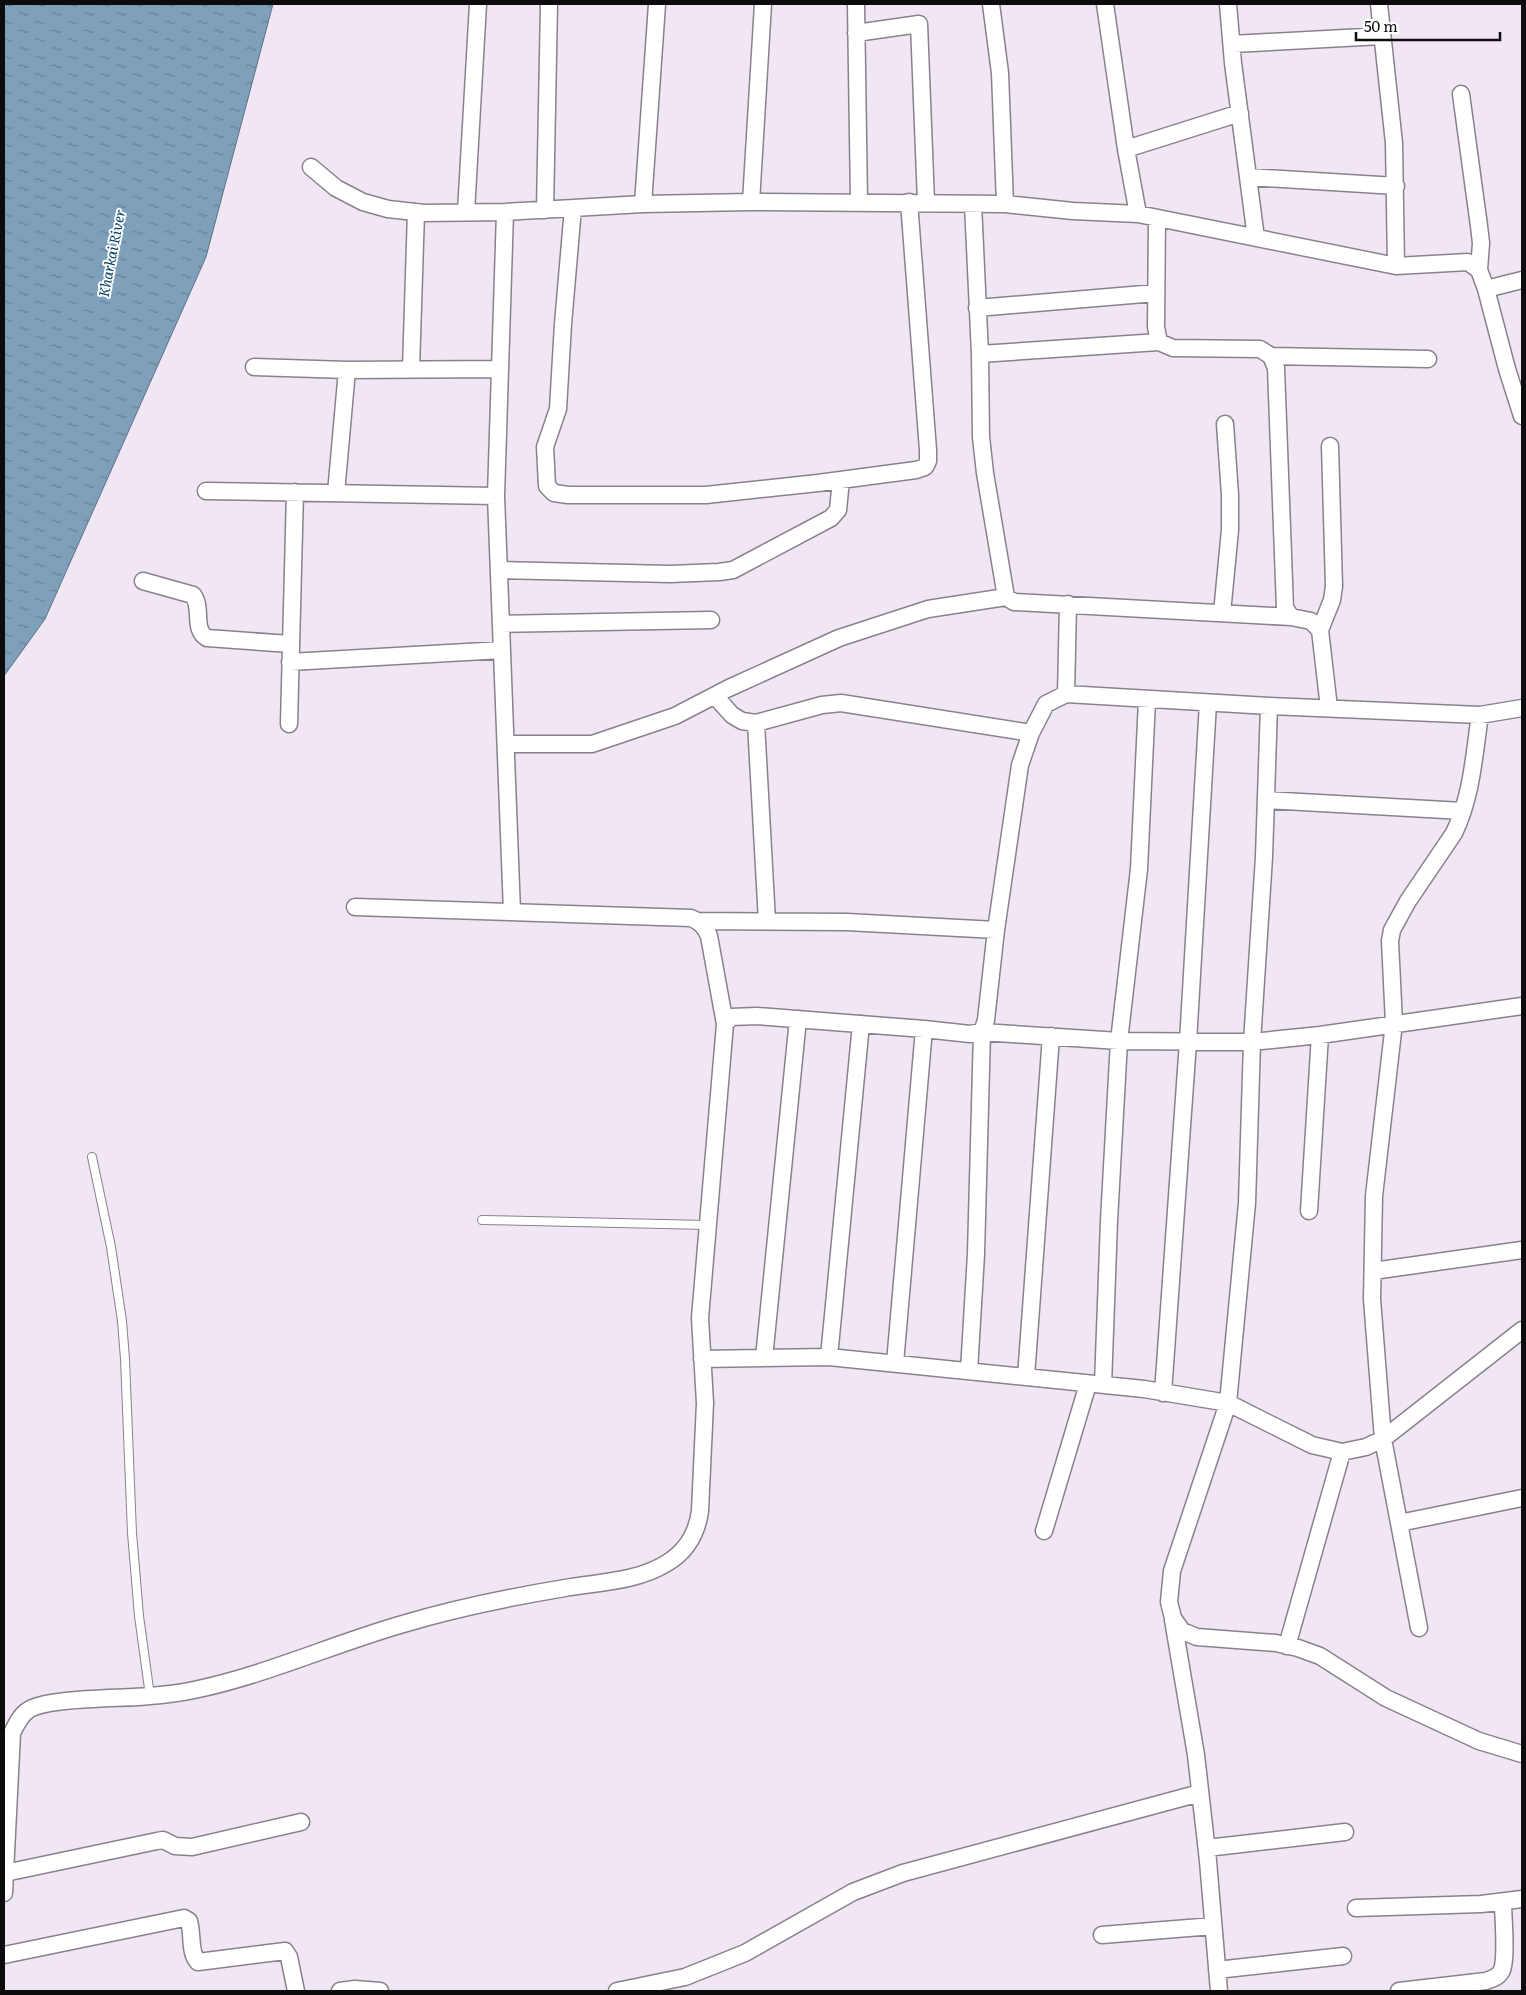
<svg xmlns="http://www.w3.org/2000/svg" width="1526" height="1995" font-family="Literata,serif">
<defs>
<pattern id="water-ripples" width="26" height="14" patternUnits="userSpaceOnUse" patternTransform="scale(1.25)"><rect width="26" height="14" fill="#7ea0bb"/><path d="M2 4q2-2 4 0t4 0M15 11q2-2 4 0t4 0" fill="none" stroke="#668196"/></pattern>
</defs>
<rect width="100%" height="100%" fill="#f1e7f4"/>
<!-- water -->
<path fill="url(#water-ripples)" stroke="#5c7387" d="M4,4H273L206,257L45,619L4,676Z"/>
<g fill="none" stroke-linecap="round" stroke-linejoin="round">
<defs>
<path id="lane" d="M92,1157L111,1247L122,1321L125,1359L132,1533L139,1616L150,1696
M482,1220L707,1225"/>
<path id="street" d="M856,4L859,202
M991,4L1000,73L1005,204
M1105,4L1126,149L1138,214
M1228,4L1233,63L1256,238
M1379,4L1394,143L1396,266
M856,33L919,24L926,202
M1232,44L1382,36
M1461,94L1479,226L1481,243L1479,270
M1126,149L1240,113
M311,167L336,188L363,202L388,209L424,213L505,212L643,204L751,202L1005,204L1073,211L1138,214L1396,266L1468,262L1479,270L1486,289L1507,369L1522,416
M1248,177L1396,186
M751,202L763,4
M643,204L657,4
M973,204L980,354L981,437L985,473L1006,597L1014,602L1291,617
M573,208L563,324L558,409L545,447L547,486L554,493L568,495H706L818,483L916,470L925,467L928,461V450L909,202
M545,210L549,4
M466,212L478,4
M505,212L496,496L512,912
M1157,218L1156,327L1159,342L1173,348L1260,349L1271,356L1276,368L1285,608L1291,617L1311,621L1320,630L1329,708
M1486,289L1522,280
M977,308L1156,293
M980,354L1159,342
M1271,356L1428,359
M254,367L347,370L500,369
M411,369L416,212
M206,491L496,496
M336,493L347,370
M499,570L670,574L719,572L733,570L831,518L838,510L841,480
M143,581L193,595C203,608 192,629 207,638L290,644
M1222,613L1230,530V495L1225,424
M501,624L711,620
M1320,630L1332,600L1334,586L1330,446
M290,662L502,650
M1066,694L1068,604
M715,696L732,715L742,721L756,723L822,705L841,703L1031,733
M1269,706L1264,857L1252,1042L1247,1203L1228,1403L1172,1571L1169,1602L1173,1618L1182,1631L1197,1637L1276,1643L1298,1648L1320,1656L1386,1698L1479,1741L1522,1754
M756,723L767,921
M289,724L295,492
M506,744H592L675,716L729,688L839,638L928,609L1006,597
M1266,800L1463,811
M355,907L691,918C701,922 705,927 709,936L725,1024
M699,921L847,922L996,930
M1309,1211L1320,1035
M1373,1271L1522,1250
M829,1357L861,1024
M764,1358L798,1019
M702,1359L829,1357L1144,1389L1228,1403L1312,1445L1342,1452L1366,1447L1383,1439L1522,1330
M895,1363L924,1029
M969,1371L976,1254L982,1032L1119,1041L1252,1042L1320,1035L1522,1006
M1026,1377L1051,1036
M1103,1385L1109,1221L1119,1041L1139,869L1147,700
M1163,1393L1188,1042L1208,703
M1399,1523L1522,1498
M1044,1531L1088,1384
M1173,1620L1196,1755L1208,1861L1219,1991
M1419,1628L1383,1439L1372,1299L1374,1196L1394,1023L1390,941L1392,930L1408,901L1454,833C1472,796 1474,755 1480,715
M1287,1646L1342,1452
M1207,1848L1345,1832
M5,1873L157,1841L163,1840L175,1846L192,1847L301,1822
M4,1893L12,1733C16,1725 20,1716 27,1711C44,1697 124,1699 149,1696C164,1695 180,1693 194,1690C266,1675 333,1644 403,1624C456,1608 511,1597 565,1588C600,1582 636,1582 667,1563C687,1551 697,1533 700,1511L705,1403L700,1318L725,1024L731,1017L757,1016L924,1029L970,1034L982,1032L986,1020L996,930L1020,765L1031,733L1046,704L1066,694L1269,706L1480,715L1522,708
M1356,1908L1481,1904L1522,1899
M1102,1935L1213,1926
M4,1955L184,1918L189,1921C193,1934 189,1953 198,1962L285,1951L289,1957L296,1991
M1217,1970L1343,1956
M340,1991L355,1989L380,1991
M617,1991L685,1977L745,1953L853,1892L903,1873L1200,1793
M1399,1991L1486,1981C1492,1979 1499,1977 1502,1970C1507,1956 1503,1918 1503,1902"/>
</defs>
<!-- lane casing -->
<use href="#lane" stroke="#89818c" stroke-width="10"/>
<!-- street casing -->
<use href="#street" stroke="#89818c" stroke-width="19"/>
<!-- lane -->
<use href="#lane" stroke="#fff" stroke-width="8"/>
<!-- street -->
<use href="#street" stroke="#fff" stroke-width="16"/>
</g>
<g text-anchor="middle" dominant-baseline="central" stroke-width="4" stroke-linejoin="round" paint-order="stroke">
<!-- water labels -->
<g font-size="14" font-style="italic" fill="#003f63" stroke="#fff">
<text transform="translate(111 253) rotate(-79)">Kharkai River</text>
</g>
</g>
<!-- border -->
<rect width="1526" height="1995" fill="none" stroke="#0e0b0f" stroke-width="10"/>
<!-- scale -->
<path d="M1356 32v8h144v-8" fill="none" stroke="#0e0b0f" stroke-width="2.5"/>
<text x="1364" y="32" font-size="15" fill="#0e0b0f" stroke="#ffffff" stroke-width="4" paint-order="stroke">50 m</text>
</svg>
